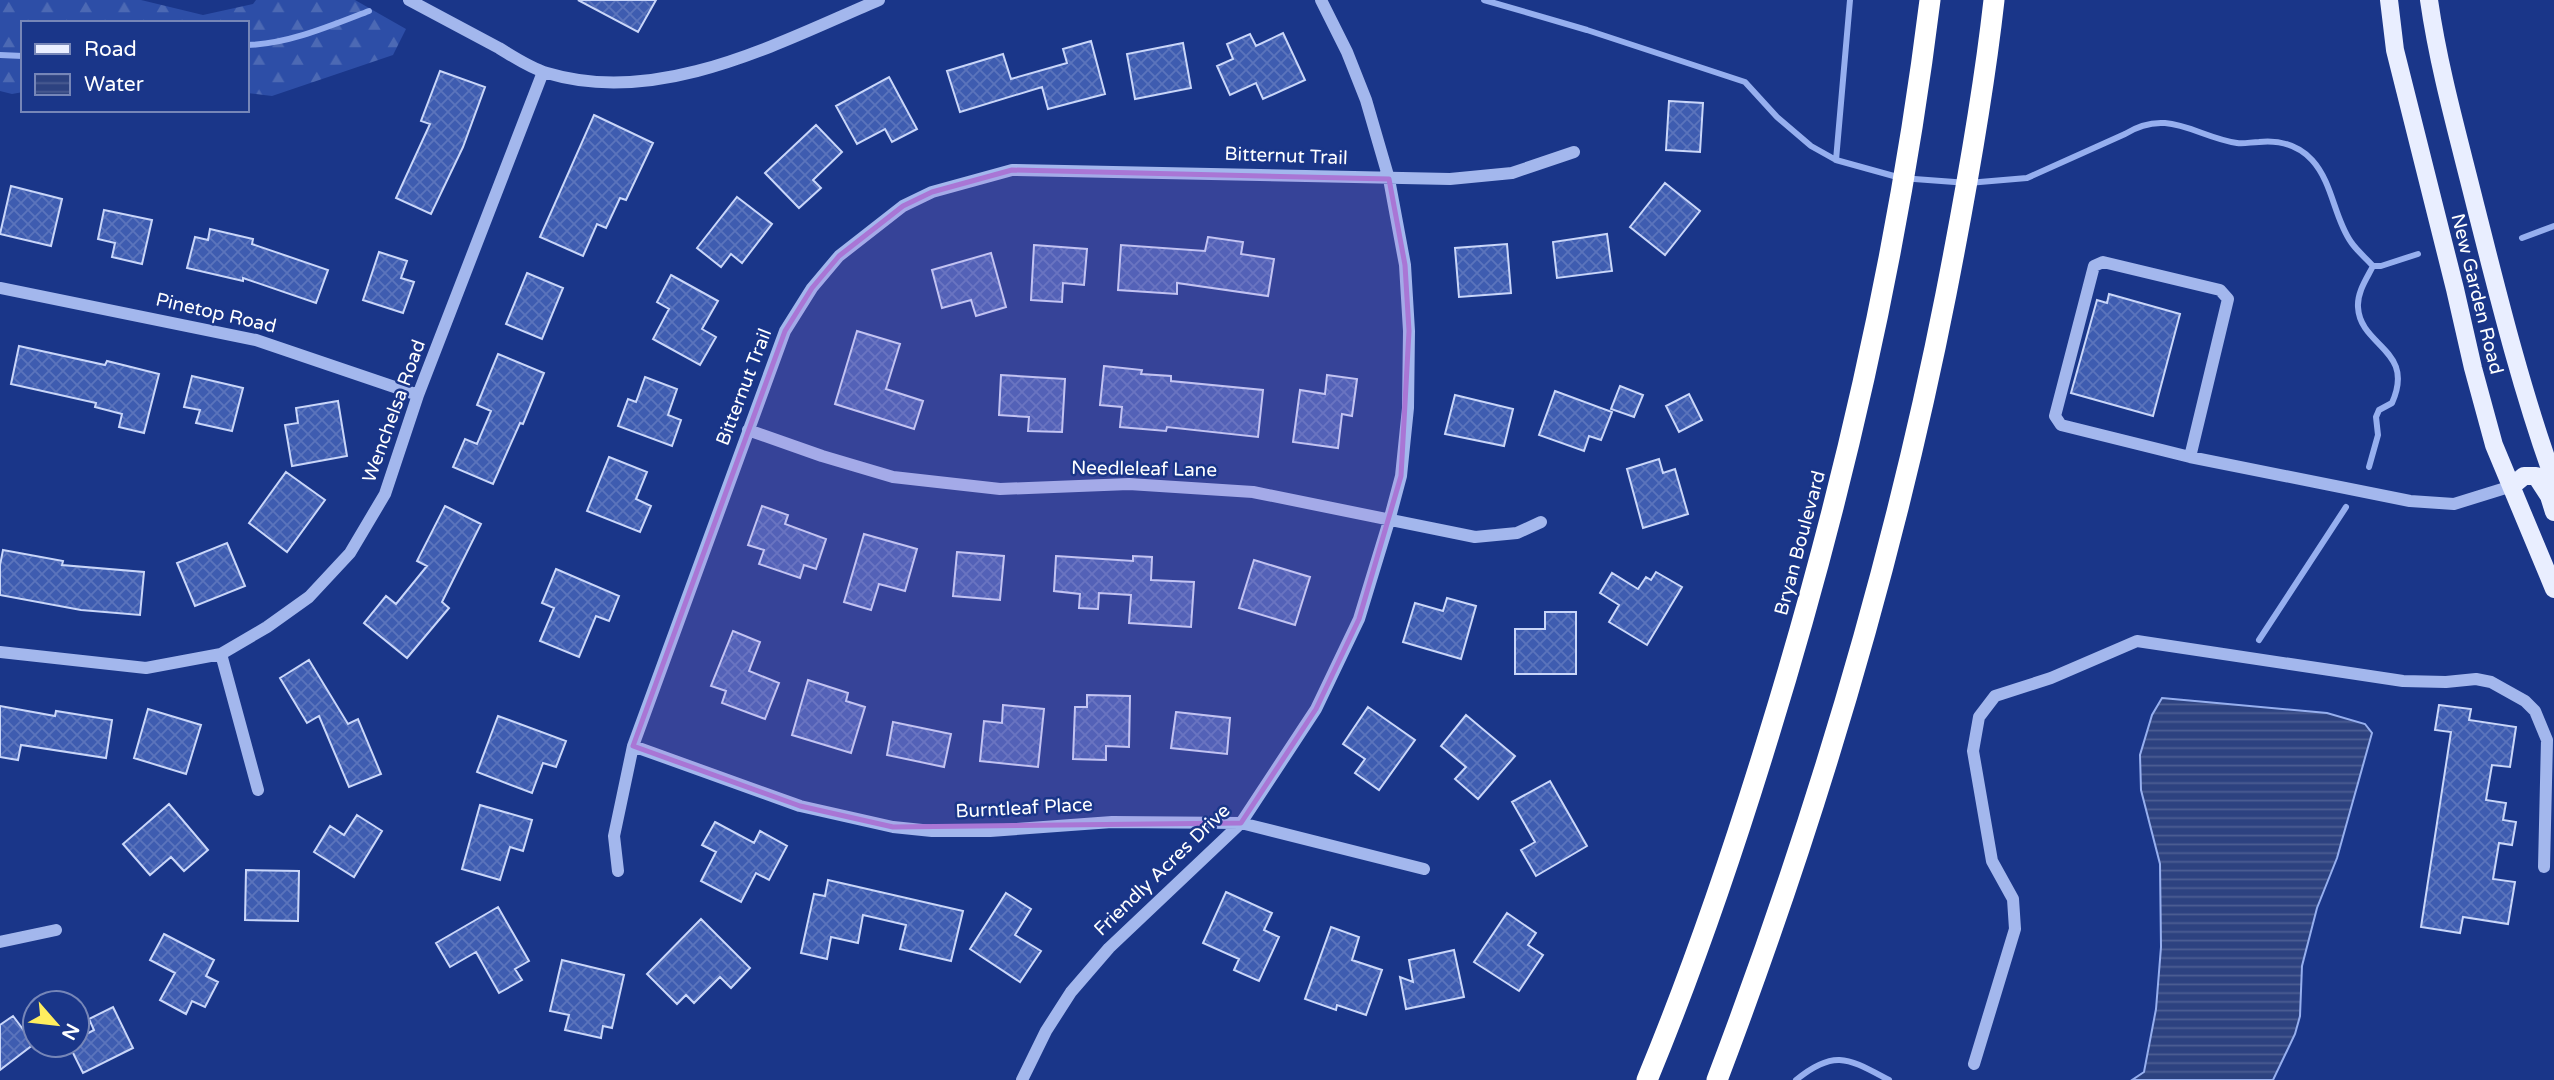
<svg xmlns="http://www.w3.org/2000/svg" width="2554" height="1080" font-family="'Varela Round',sans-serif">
<defs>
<pattern id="forest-firs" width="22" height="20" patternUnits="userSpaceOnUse" patternTransform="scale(1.75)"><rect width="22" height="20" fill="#2d4ea7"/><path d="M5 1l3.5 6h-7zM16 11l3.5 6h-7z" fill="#4c69b4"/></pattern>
<pattern id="water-rules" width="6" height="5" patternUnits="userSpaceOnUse" patternTransform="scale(1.75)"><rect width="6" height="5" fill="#2d4280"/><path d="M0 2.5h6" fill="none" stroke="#4c5e93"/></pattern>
<pattern id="building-cross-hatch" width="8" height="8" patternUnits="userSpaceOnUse" patternTransform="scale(1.75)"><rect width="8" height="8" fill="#3e5cb0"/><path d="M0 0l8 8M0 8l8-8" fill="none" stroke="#5b74bc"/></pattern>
</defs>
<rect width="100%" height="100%" fill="#1a3689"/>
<!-- forest -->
<path fill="url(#forest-firs)" d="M0,0H141L203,15L253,4L256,0H355L406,29L393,55L272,96L247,93V23H23V92L12,94L0,91Z"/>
<!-- water -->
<path fill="url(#water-rules)" stroke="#96afef" stroke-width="2" d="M2162,698L2327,713L2365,724L2372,733L2337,858L2317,908L2302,966L2300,1016L2295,1034L2273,1080H2132L2144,1072L2156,1009L2161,947L2160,864L2141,790L2140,755L2152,715Z"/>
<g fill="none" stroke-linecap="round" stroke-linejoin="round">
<!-- stream -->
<path stroke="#96afef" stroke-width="6" d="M1484,0L1587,30L1745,82L1777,117L1811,146L1836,160L1901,178L1968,183L2027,178L2125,134C2168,107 2196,137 2237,143C2244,144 2252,142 2259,142C2279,140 2298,145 2312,160C2333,183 2334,218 2351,242C2357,251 2366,258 2373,266H2381L2418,254
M247,45C288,44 330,26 369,11
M0,55L23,56
M1836,160L1850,0
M2522,238L2554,226
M2369,467L2378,435L2376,417L2379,410L2392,403C2416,349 2360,347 2358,307C2357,292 2367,278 2373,266
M2259,640L2346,507
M1796,1080C1835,1048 1849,1059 1889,1080"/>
</g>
<!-- building -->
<path fill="url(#building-cross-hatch)" stroke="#c9d6f9" stroke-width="2" d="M578,0H656L638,32Z
M1283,33L1305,80L1263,99L1256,83L1230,95L1217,66L1233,59L1227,44L1250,34L1256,46Z
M1091,41L1105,94L1048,109L1042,87L960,112L947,71L1003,54L1011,79L1067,63L1063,49Z
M1183,43L1191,88L1135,99L1127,54Z
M440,71L485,87L463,147L431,214L396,198L430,124L421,121Z
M889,77L917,129L892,142L885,129L857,144L836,106Z
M1669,101L1703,103L1700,152L1666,150Z
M594,115L653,143L626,200L620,198L606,228L597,224L583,256L540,237Z
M816,125L842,152L813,180L821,188L799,208L765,173Z
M1665,183L1700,211L1665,255L1630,227Z
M11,186L62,199L51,246L0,234Z
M737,197L772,224L742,263L731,254L721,267L697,248Z
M104,210L152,220L142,264L112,257L115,243L98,239Z
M210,229L253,239L252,244L328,270L316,303L243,278V281L187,268L195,237L208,240Z
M1607,234L1612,271L1557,278L1553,242Z
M1208,237L1243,242L1241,254L1274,259L1268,296L1177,283V294L1118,290L1121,245L1205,251Z
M1507,244L1511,293L1459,297L1455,248Z
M1034,245L1087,249L1084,285L1063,283L1062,302L1031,300Z
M379,252L407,261L401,278L414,282L403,313L363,300Z
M991,253L1006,307L976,316L971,300L942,308L932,270Z
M527,273L563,288L542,339L506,324Z
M671,275L718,301L702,329L716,337L700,365L653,339L669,309L657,302Z
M2109,294L2180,314L2153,416L2071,393L2097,300L2107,303Z
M857,331L900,344L886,389L923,401L914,429L835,404Z
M19,346L105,365L107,361L159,374L144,433L119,427L122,414L95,407L96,403L11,384Z
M498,354L544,373L523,424L520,423L493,484L453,467L465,439L477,444L491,411L477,405Z
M1104,366L1142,370L1141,374L1171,376V381L1263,390L1258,437L1167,427L1166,431L1120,427L1122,407L1100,405Z
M1001,375L1065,379L1062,432L1028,431L1029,417L999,415Z
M1327,375L1357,379L1352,416L1342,414L1338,448L1293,442L1300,390L1325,394Z
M192,376L243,388L232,431L196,423L200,410L184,407Z
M645,377L677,389L668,415L681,420L672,446L618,426L628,399L636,402Z
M1620,386L1643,395L1634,417L1611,409Z
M1555,391L1612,412L1601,440L1589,436L1584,451L1539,435Z
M1689,394L1702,420L1679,432L1666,406Z
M1455,395L1513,409L1504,446L1445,434Z
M338,401L347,456L292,466L285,425L298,423L296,408Z
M609,457L647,472L636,499L651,506L640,532L587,511Z
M1659,459L1663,473L1675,469L1688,514L1643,528L1627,469Z
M286,472L325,500L287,552L249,523Z
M445,506L481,524L442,602L449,608L407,658L364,623L386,596L396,604L427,566L417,561Z
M762,506L788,515L785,524L826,539L816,569L804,565L800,578L759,564L764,550L748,545Z
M864,534L917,549L905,591L879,584L871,610L844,602Z
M227,543L245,586L195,606L177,563Z
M3,550L63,561L62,565L144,572L140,615L81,610L0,595V565Z
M957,552L1004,556L1000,600L953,596Z
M1056,556L1133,561V556L1152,557L1151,580L1194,582L1191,627L1129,623L1131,595L1099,593L1098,609L1079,608L1080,594L1054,591Z
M1254,560L1310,577L1295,625L1239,608Z
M556,569L619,596L609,621L596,616L579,657L540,641L554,608L542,603Z
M1656,572L1682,587L1647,645L1609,622L1619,605L1600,593L1612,573L1638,589L1646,577L1651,580Z
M1447,598L1476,606L1461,659L1403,642L1415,603L1443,611Z
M1545,612H1576V674H1515V629H1545Z
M733,631L760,642L749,671L779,683L765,719L722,703L726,691L711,686Z
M309,660L348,724L358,719L381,774L349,787L319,716L307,723L280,678Z
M808,680L848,693L846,701L865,707L851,753L792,735Z
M1087,695L1130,696L1129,747L1106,746V760L1073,759L1075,707H1087Z
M1003,705L1044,709L1038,767L980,761L984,721L1002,723Z
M2439,705L2471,709L2469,720L2516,727L2510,767L2492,765L2486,800L2506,803L2503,820L2516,822L2512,845L2499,843L2493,879L2515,882L2508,924L2463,917L2460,933L2421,927L2451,732L2435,730Z
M0,706L55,716L56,711L112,720L106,758L21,745L18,760L0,757Z
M1368,707L1415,740L1379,790L1355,773L1365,759L1343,744Z
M148,709L201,725L186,774L134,758Z
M1176,712L1230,718L1227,754L1171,748Z
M1466,715L1515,756L1478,799L1455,779L1466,767L1441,746Z
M498,716L566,741L556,767L543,763L532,793L477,772Z
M893,722L951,734L944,767L887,755Z
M1550,781L1587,846L1536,876L1521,850L1535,842L1512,802Z
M169,804L208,850L184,871L171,857L150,875L123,844Z
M480,805L532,820L523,851L510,847L500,880L462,869Z
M357,815L382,831L354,877L314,852L330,826L344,835Z
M715,822L754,843L760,831L787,846L769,880L756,873L741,902L701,881L716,852L702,845Z
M246,870L299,871L298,921L245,920Z
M828,880L963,911L951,961L900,949L906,925L863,915L858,943L831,937L827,959L801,953L814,894L825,896Z
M1226,892L1272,913L1264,930L1279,937L1259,981L1234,970L1239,959L1203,943Z
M1006,893L1031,909L1015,935L1041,951L1020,982L970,949Z
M498,907L529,961L515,969L522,980L499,993L476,952L450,967L436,943Z
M1507,913L1536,933L1528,945L1543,955L1519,991L1474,962Z
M701,919L750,968L731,988L720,977L694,1003L686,995L677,1004L647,974Z
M1331,927L1359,937L1352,960L1382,970L1366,1015L1337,1005L1336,1010L1305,999Z
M164,934L214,960L206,976L218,982L205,1007L192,1001L186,1014L160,1000L175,973L150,960Z
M1454,950L1464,997L1406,1009L1400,977L1413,982L1409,960Z
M562,960L624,975L612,1028L603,1026L601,1038L565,1030L569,1015L550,1011Z
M113,1007L133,1048L83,1073L69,1045H77V1039L94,1030L89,1019Z
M13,1016L34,1044L0,1070V1025Z"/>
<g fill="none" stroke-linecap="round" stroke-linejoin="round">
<!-- minor -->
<path stroke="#a3b7ed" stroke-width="12" d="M409,0C439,16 469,32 499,48C514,57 530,68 547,73C659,107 778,43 879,0
M0,288L256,340L418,395
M748,430L822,456L893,477L1000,489L1129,484L1253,492L1475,537L1517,533L1541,522
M2190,457L2228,299L2220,290L2103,262L2094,266L2055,416L2061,425L2190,457L2410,501L2454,504L2512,486
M0,652L146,668L221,654L267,627L309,597L350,553L385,494L418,395L543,72
M221,654L258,790
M633,746L800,806L893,827L932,831H990L1112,822L1241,823L1424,869
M618,871L614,836L633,746L785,331L812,288L839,256L903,206L932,192L1012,170L1450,179L1512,173L1574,152
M0,942L56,930
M1974,1064L2015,929L2013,899L1992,861L1973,751L1979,717L1995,696L2051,678L2137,641L2403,681L2446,682L2476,679L2491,682L2525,701L2535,711L2547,740L2544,867
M1022,1080L1046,1031L1071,992L1109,948L1241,823L1316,709L1359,619L1389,521L1401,476L1408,408L1409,331L1405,265L1389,179L1366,100L1347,52L1321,0"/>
<!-- major -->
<path stroke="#e9eeff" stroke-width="18" d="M2389,0L2395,50L2455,289L2473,368L2494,445L2554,589
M2429,0C2439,70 2459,139 2476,208C2499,299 2522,392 2554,480
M2512,486L2524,476H2536L2549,496L2554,512"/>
<!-- highway -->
<path stroke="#fff" stroke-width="21" d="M1647,1080C1693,969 1732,855 1767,741C1842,499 1899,251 1930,0
M1717,1080C1814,825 1893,562 1946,294C1965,197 1983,99 1994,0"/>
</g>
<!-- marked area -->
<path fill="#a976d5" fill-opacity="0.2" stroke="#a976d5" stroke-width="5" stroke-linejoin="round" d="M1012,170L1389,179L1405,265L1409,331L1401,476L1359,619L1316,709L1241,823L893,827L800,806L633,746L785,331L812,288L839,256L903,206L932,192Z"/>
<g text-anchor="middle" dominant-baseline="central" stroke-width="5" stroke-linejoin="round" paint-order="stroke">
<!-- street labels -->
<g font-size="19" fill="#fff" stroke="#1a3689">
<text transform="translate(1286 156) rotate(2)">Bitternut Trail</text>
<text transform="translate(2477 294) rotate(76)">New Garden Road</text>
<text transform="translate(216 313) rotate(13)">Pinetop Road</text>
<text transform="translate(744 387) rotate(-69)">Bitternut Trail</text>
<text transform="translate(394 411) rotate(-70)">Wenchelsa Road</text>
<text transform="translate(1144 469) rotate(1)">Needleleaf Lane</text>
<text transform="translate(1800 543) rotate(-75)">Bryan Boulevard</text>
<text transform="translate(1024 808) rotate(-3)">Burntleaf Place</text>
<text transform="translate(1162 870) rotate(-44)">Friendly Acres Drive</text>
</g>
</g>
<!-- legend -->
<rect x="21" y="21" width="228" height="91" fill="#1a3689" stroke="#7686b8" stroke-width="2"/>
<rect x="35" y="44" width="35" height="10" fill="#e9eeff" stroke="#7686b8" stroke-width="2"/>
<text x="84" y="56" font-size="21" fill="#ffffff">Road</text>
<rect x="35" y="74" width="35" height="21" fill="url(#water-rules)" stroke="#7686b8" stroke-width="2"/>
<text x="84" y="91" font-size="21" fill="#ffffff">Water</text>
<!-- north arrow -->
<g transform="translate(56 1024) rotate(118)"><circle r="33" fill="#1a3689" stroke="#7686b8" stroke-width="2"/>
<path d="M0-5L12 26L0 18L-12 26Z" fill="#ffee5f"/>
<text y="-10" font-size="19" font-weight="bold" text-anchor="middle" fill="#ffffff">N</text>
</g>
</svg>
